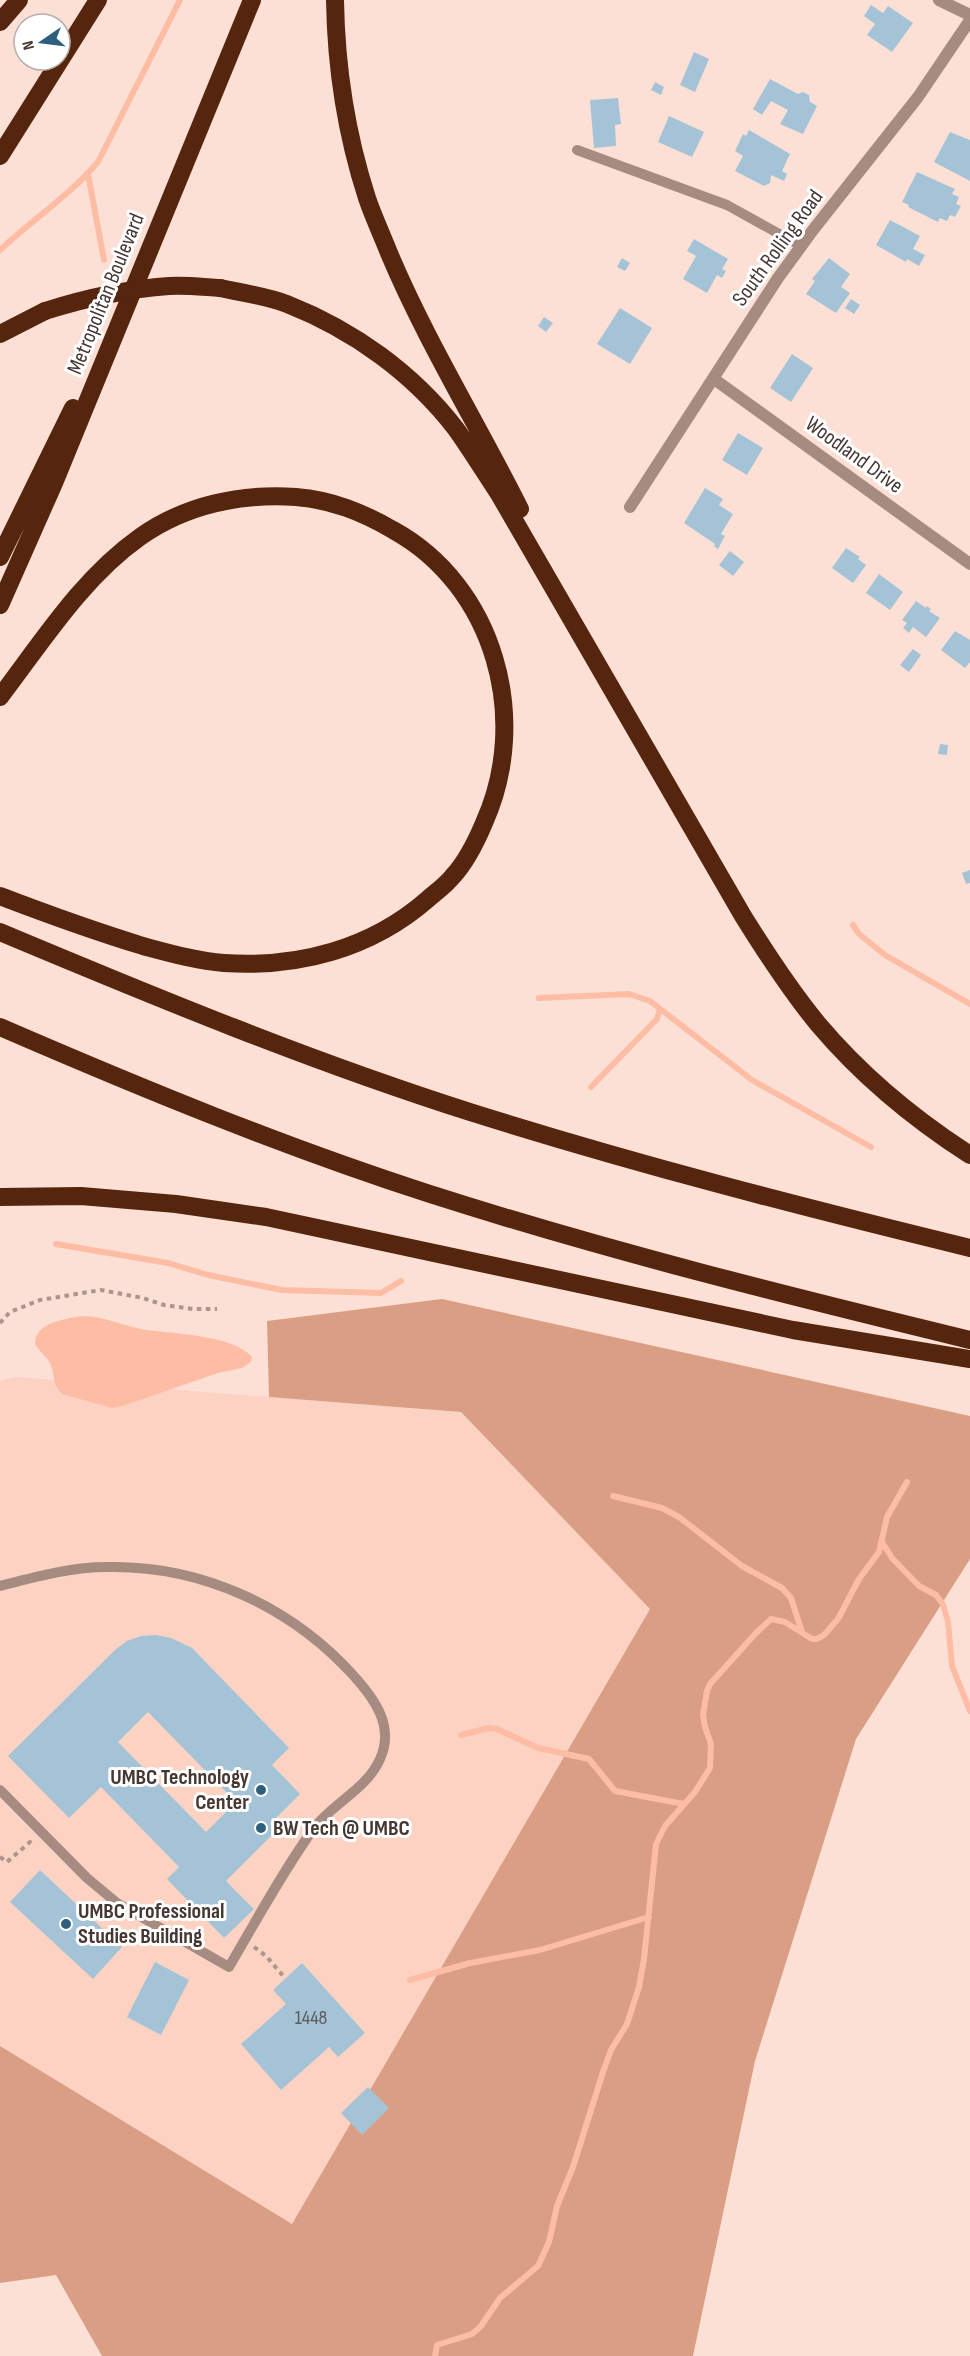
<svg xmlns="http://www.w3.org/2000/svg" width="970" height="2356" font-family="'Sofia Sans Condensed',sans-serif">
<rect width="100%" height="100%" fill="#fce0d5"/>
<!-- built -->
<path fill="#fcd2c2" d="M16,1377L461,1412L650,1609L292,2224L0,2046V1380Z"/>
<!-- forest -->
<path fill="#da9e85" d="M442,1299L970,1416V1559L856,1739L755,2061L693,2356H102L56,2275L0,2283V2046L292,2224L650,1609L461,1412L269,1397L267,1321Z"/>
<!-- water -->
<path fill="#fcbda4" d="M82,1316C103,1316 121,1325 141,1329C169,1334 233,1334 252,1357L251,1362L242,1368L218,1373L123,1406L112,1408L62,1394C52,1385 55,1376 51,1365C48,1357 39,1352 35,1344C35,1322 65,1319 82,1316Z"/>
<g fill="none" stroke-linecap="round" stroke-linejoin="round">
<!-- stream -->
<path stroke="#fcbda4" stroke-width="6" d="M88,174L104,260
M0,250C32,220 69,196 98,162L180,0
M853,925L859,934L885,955L970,1004
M539,998L629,994L650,1001L752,1080L871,1147
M591,1087L657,1019L660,1009
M56,1244L168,1263L208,1275L282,1290L381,1293L401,1281
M613,1496L662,1508L679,1517L742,1566L782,1588L791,1598L802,1632
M882,1542L892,1558L919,1586L936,1595L943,1604L948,1622L952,1666L970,1711
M461,1735L489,1728L497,1729L538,1748L589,1759L615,1791L684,1804
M410,1980L470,1963L540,1950L649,1917
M435,2356L437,2345L472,2334L481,2326L500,2298L538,2266L549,2242L557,2206L573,2167L603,2072L611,2050L627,2024L639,1987L644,1959L656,1844L665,1826L695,1792L710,1768L711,1744L705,1727L703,1715L707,1691L710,1684L756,1633L771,1619L785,1622L812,1639H817L824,1635L838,1619L859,1579L879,1552L887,1517L907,1482"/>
</g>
<!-- building -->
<path fill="#a5c3d6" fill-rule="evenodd" d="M871,5L883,13L888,6L913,23L892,52L867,35L875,24L864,16Z
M694,52L709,59L695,92L680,85Z
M770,79L798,94L803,92L809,95L810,102L817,106L803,134L780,124L788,110L771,101L762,115L753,109Z
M655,82L664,87L661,95L651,90Z
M618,98L621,124L615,125L616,146L594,148L590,100Z
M669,116L704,132L692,157L658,142Z
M749,130L790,154L782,171L787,174L784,181L771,175L770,183L764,186L735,171L743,156L735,151L743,134L746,136Z
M950,132L970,140V181L934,162Z
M917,172L955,189L952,194L959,197L956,204L961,206L955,217L950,215L947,221L940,218L938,222L908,207L909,205L902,202Z
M890,220L920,236L913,249L925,255L919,266L907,259L906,262L876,245Z
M694,239L728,259L722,269L726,271L722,278L717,275L707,293L683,279L696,256L687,251Z
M622,258L630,263L625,271L617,267Z
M829,258L850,274L841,287L850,293L836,313L806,294L815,281L812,279Z
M851,299L860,305L854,314L845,308Z
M620,308L652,328L630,364L597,344Z
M544,317L553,323L546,332L538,326Z
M792,354L813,368L791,402L770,388Z
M738,433L763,448L747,475L722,460Z
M705,488L723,499L719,505L733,514L721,534L725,536L718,549L714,546L715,544L684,523Z
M846,548L860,557L858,559L866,565L853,583L832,568Z
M730,551L744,562L733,576L719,565Z
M879,574L903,592L890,610L866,593Z
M916,601L926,608L927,606L931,609L929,611L940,618L926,637L913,627L909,633L903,628L907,623L902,620Z
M955,631L970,640V662L965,668L941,650Z
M913,649L921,655L909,672L900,665Z
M940,744L948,745L947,755L938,754Z
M970,870V883L966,884L962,873Z
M156,1635L171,1638L192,1648L289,1748L272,1765L300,1794L270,1824L276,1831L226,1881L254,1909L224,1938L167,1879L179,1867L101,1787L69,1818L8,1756L116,1649L127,1641L141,1636ZM148,1712L236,1802L206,1832L118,1742Z
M40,1870L122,1947L93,1979L10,1902Z
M155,1962L189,1980L161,2035L127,2017Z
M302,1963L365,2033L338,2057L329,2047L281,2090L241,2044L286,2004L273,1990Z
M368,2087L389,2108L362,2135L341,2113Z"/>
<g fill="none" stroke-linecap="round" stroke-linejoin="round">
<!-- path -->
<path stroke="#ab958d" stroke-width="4" stroke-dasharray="4.5 4.5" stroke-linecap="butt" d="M0,1323L10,1312L40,1300L101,1290L143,1298L164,1305L193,1309H217
M0,1857L7,1862L30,1842L32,1844
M254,1947L266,1956L285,1978"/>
<!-- lane -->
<path stroke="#a68b80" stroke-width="10" d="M577,150L727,205L801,246
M0,1586C35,1577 71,1567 107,1567C201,1565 290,1606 353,1675C374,1698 395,1726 380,1759C367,1789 333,1803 314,1828C283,1871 256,1921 229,1967L117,1903L87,1878L0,1790"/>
<!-- street -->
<path stroke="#a68b80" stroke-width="12" d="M939,0L970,15
M714,379L970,564
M630,507L778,278L813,230L918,97L970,20"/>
<!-- highway -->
<path stroke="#56250e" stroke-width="18" d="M335,0C336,68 346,133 367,198C373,216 382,235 389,253C426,341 477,423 520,509
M0,22L19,0
M0,156L98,0
M220,288C242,293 267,296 287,304C353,330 413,373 456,429C471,450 485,473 499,494L743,916C766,953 790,990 818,1024C861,1075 914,1119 970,1155
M0,334L45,311
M0,557L73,408
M0,605L54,483L252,0
M0,697C42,642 82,578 140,537C185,505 241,493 296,497C332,500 362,512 393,530C495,586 531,719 484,823C476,842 467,861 453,876C446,885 436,892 428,899C371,949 298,968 224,963C197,961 169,953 143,946C94,931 47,914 0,896
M0,932C155,997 310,1061 470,1112C635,1164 802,1207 970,1248
M0,1027C141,1088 284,1147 430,1194C608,1251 789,1296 970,1340
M0,1197L81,1196L176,1204L266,1217L793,1330L970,1359"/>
<!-- highway-bridge -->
<path stroke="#56250e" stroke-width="18" d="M45,311C86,298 126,289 169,286C186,285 203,287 220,288"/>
</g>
<!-- markers -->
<g fill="#2e607d" stroke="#fff" stroke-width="2">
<circle cx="261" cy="1790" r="6"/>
<circle cx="261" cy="1828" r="6"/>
<circle cx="66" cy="1924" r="6"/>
</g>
<g text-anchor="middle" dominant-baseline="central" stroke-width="6" stroke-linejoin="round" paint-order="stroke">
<!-- number labels -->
<g font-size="20" fill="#5d5a5b">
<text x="311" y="2018">1448</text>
</g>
<!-- street labels -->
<g font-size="22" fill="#453732" stroke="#fff">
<text transform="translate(778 248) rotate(-54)">South Rolling Road</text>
<text transform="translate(106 294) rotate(-68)">Metropolitan Boulevard</text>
<text transform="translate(854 455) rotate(36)">Woodland Drive</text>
</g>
<!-- poi labels -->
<g font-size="22" font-weight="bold" fill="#453732" stroke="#fff" text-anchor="start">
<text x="249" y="1777" text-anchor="end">UMBC Technology<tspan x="249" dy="25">Center</tspan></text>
<text x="273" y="1828">BW Tech @ UMBC</text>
<text x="78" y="1911">UMBC Professional<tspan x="78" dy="25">Studies Building</tspan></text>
</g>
</g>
<!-- north arrow -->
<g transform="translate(42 42) rotate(256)"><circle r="28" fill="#ffffff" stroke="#b5afad" stroke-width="1.5"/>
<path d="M0-4.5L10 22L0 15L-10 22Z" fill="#2e607d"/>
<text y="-9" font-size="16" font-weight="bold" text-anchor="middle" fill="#453732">N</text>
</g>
</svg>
